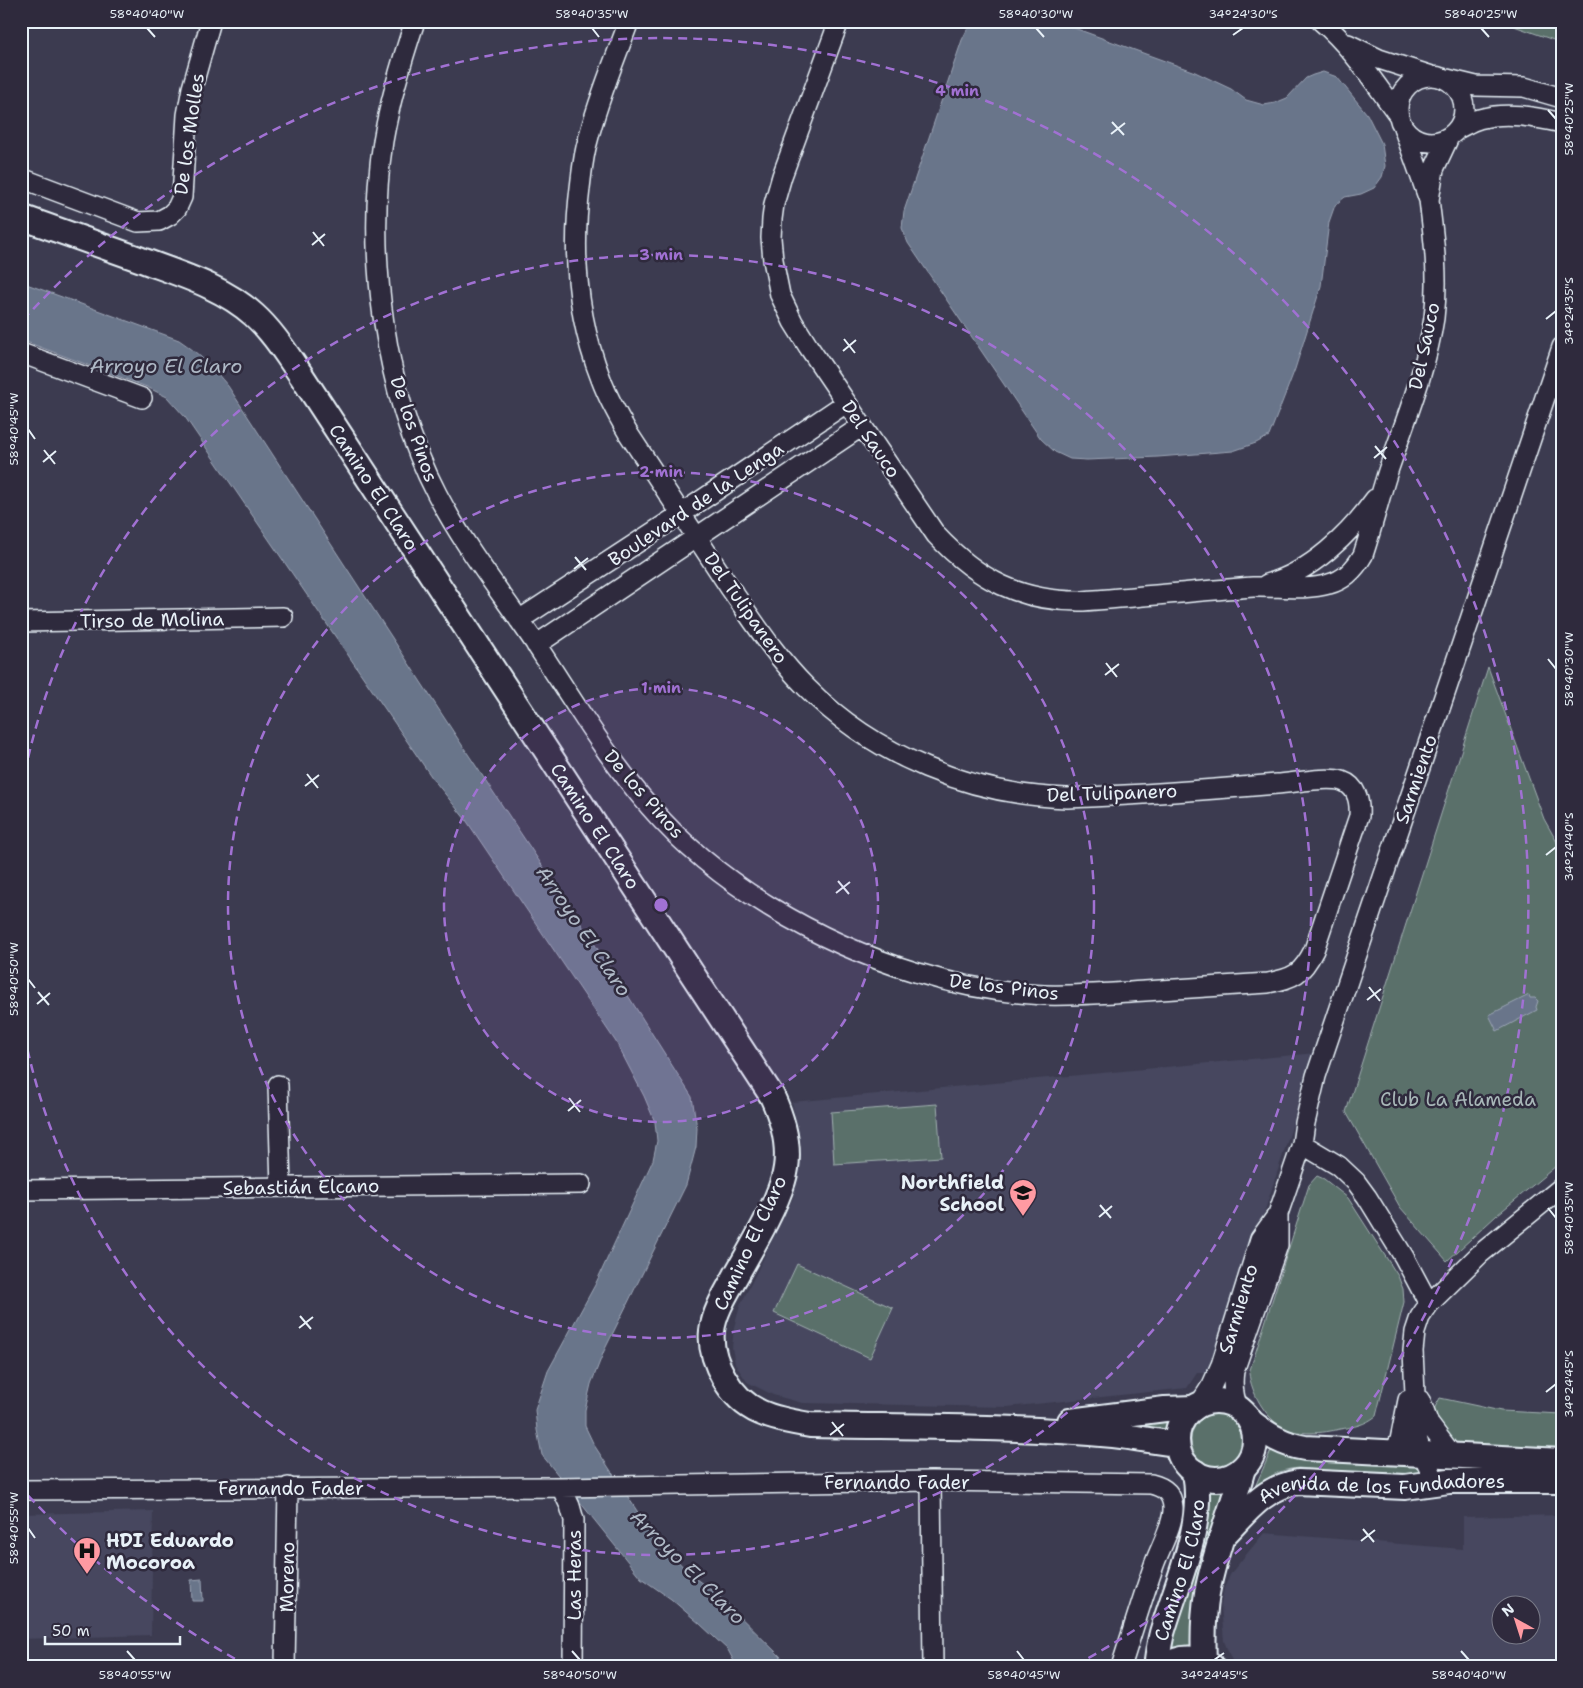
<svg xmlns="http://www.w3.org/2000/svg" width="1583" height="1688" font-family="'Shantell Sans',sans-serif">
<rect width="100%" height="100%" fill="#3c3b50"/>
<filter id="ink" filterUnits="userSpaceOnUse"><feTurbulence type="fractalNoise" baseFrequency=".02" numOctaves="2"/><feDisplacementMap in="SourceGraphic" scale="10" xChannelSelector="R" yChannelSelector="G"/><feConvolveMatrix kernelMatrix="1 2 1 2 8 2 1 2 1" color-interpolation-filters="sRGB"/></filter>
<g filter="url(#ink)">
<!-- built -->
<path fill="#46475e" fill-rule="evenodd" d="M1316,1053L1212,1373H1197L1187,1388L1007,1407L802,1403L773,1395L747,1382L735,1364L732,1348L734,1327L740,1306L793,1198L799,1170L801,1145L792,1102Z
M153,1511L151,1635L21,1639V1514Z
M1562,1515V1667H1236L1232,1661L1224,1641L1221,1605L1224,1588L1231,1573L1264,1533L1463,1549V1517ZM1500,1606H1530V1636H1500Z"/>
<!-- green -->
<path fill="#5a706a" stroke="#a1b0b1" d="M1500,21H1562V43Z
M1488,667L1544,819L1562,851V1161L1497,1215L1447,1261L1400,1207L1346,1112Z
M937,1104L941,1157L834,1164L831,1112Z
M1317,1176L1324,1179L1348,1198L1398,1276L1403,1289L1404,1302L1376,1416C1365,1425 1353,1427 1340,1429C1324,1433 1298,1436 1282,1427C1265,1417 1251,1392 1249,1373L1309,1185Z
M797,1264L893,1308L870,1358L774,1313Z
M1440,1398L1501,1411L1562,1414V1451L1458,1444C1445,1438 1436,1423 1434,1409Z
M1191 1440a26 26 0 1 1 52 0a26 26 0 1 1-52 0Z
M1132,1422H1172L1170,1434L1131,1425Z
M1274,1444L1416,1465L1424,1474V1478L1298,1468C1277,1470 1270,1476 1254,1489Z
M1206,1486H1227L1199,1575L1196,1650L1169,1649Z"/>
<!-- water -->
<path fill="#69748a" stroke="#9ca6b6" d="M976,21H1055L1195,72L1231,89L1246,100L1264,105L1275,103L1287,98L1306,78L1313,75L1323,72L1337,77L1367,114L1382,144L1385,166L1382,177L1374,188L1361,194L1345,197L1335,205L1329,222L1321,286L1295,369L1269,436L1256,443L1233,451L1158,457L1087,460L1070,459L1055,452L1041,439L908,243L902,228L904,211L962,40L969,26Z
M21,282L179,340C200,354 212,367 228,386L460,742L615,975L692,1097L697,1128L696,1147L686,1185L604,1351L591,1384L585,1410V1426L594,1445L639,1514L670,1553L692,1576L718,1595L785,1661L788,1667H737L728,1650L700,1624L671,1599L641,1578L542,1455L537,1430L535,1410L548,1371L595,1285L653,1160L657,1141L655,1122L644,1096L616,1042L466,820L433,779L185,417L167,397L147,387L21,340Z
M1529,995L1530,998H1535L1538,1001L1536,1007L1537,1010L1497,1031L1489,1015Z
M202,1579L203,1601H192L191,1580Z"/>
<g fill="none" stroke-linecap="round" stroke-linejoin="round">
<defs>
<path id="minor" d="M415,21C402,60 390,100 383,141C366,254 384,392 437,494C467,552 508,601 543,655C577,707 609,760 650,807C716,884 819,943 915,972C956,985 1001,993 1044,995C1078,996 1111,993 1145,991C1186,988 1227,986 1268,983C1294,978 1302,974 1314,950L1359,816C1360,802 1357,786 1342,781C1327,776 1294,783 1277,784C1207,790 1137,795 1067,798C971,795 874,756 806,687C776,657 754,622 730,588C696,537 662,485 628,433C618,416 608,398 601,379C577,318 572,253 580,188C582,172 583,156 588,140C598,99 615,60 629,21
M839,21L782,176L774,204L772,219L771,238L773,260L780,295L793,322L808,346L936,535C978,580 1021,602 1083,601C1140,597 1197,591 1253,587C1278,586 1305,591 1329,584C1345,580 1355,569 1363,555C1372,528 1379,499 1388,471C1405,421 1426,371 1434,318C1439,279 1434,239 1429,200
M1321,21C1353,48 1375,84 1399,116
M1348,44L1379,59L1432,76
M1398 109a33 33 0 1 1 66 0a33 33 0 1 1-66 0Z
M1447,79L1476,86L1524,87L1562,98
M1403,127L1429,200L1434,169L1449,137
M1457,129C1464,126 1471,121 1479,119C1506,111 1535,117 1562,123
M21,178L138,222L159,221L170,215L177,208L182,197L187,115L192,88L211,21
M21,353L142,398
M1267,584C1311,572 1349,535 1375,499
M519,620L681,514L846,403
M21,622L283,617
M536,645L862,426
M278,1085L281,1187
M1302,1144L1339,1166L1356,1182L1367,1197L1404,1257L1429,1304
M21,1190L581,1184
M1420,1400L1429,1424L1453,1456
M1199,1405L1212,1385L1221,1365L1260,1239L1278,1214L1302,1144L1305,1123L1316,1076L1562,347
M1238,1408C1233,1395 1232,1384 1234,1371L1278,1245V1214
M1393,1454L1400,1440L1408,1400
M931,1481L933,1667
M1434,1482C1431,1466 1419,1453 1417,1436L1413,1351L1415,1332L1420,1317L1429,1304L1480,1254L1562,1187
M561,1487L570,1506L574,1520L573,1667
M21,1490L561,1487L931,1481L1151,1484C1164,1487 1172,1493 1173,1507C1174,1524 1160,1548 1154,1565C1142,1599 1132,1633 1121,1667
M285,1667L288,1487"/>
<g id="tertiary">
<path id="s1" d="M21,217C61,231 100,245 139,259C179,274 222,286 254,315C273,332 287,355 301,375L772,1096C784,1122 792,1153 783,1181C773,1213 750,1250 734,1279C725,1295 714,1313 712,1331C710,1348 716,1364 724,1378C743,1413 773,1419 810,1425C911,1427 1013,1426 1113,1435C1135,1437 1156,1442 1177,1444"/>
<circle cx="1216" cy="1440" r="39"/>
<path d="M1070,1421L1165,1409L1194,1408"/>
<path d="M1251,1422C1268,1435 1284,1445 1305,1448L1562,1461"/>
<path id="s2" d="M1221,1538C1246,1513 1262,1488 1298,1482L1405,1487L1449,1481H1562"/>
<path d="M1204,1662C1203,1639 1203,1616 1207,1593C1215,1550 1232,1510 1243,1468"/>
<path id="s3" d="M1156,1667C1158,1655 1159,1644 1162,1633C1177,1581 1205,1527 1195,1472"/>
</g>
<path id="secondary" d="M1166,1667C1180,1657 1197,1657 1211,1667"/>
</defs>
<!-- minor casing -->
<use href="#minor" stroke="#e8f1f8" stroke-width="22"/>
<!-- tertiary casing -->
<use href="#tertiary" stroke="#e8f1f8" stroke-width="28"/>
<!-- secondary casing -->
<use href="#secondary" stroke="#e8f1f8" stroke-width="30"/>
<!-- minor -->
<use href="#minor" stroke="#2f2a3d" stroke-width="19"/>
<!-- tertiary -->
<use href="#tertiary" stroke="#2f2a3d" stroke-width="24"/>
<!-- secondary -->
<use href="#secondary" stroke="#2f2a3d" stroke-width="26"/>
</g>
</g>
<!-- ticks -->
<path fill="none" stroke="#e8f1f8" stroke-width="2" d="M147,28L155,37M592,28L599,37M1036,28L1044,37M1481,28L1489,37M1233,35L1243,28M1548,110L1556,119M1112,122L1124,135M1111,134L1125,123M313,232L324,246M312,245L325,234M1546,319L1556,311M844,339L855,353M843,351L856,340M28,429L35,439M1375,446L1386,459M44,450L55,464M1374,458L1387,447M43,462L56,451M575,557L586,570M574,569L588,558M1548,659L1556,669M1106,663L1117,677M1105,675L1119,664M307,774L318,788M305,786L319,775M1546,855L1556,847M838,881L849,894M836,893L850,882M28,979L35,988M1369,987L1380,1001M38,992L49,1005M1367,1000L1381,989M37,1004L50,993M569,1098L580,1112M568,1111L581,1100M1100,1205L1111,1218M1548,1208L1556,1218M1099,1217L1112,1206M300,1316L311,1329M299,1328L313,1317M1546,1392L1556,1384M832,1422L843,1436M830,1435L844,1424M28,1528L35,1538M1363,1529L1374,1542M1361,1541L1375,1530M127,1651L135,1660M572,1651L580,1660M1017,1651L1024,1660M1461,1651L1469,1660M1214,1660L1224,1653"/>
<!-- distance rings -->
<circle cx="661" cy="905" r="217" fill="#a171d3" fill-opacity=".12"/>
<g fill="none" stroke="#a171d3" stroke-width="2.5" stroke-dasharray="9 6">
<circle cx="661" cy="905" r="217"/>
<circle cx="661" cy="905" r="433"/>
<path d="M22 787A650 650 0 1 1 22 1023"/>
<path d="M248 1666A866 866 0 0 1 23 1490M23 320A866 866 0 1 1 1074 1666"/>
</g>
<!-- icons -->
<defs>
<symbol id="school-pin" viewBox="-11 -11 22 30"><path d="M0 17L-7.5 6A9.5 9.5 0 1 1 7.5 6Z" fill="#ff9aa2" stroke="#2f2a3d"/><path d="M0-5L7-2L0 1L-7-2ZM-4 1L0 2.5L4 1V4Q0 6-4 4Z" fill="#111"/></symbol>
<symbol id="hospital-pin" viewBox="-11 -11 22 30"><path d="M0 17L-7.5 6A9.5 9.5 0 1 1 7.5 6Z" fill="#ff9aa2" stroke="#2f2a3d"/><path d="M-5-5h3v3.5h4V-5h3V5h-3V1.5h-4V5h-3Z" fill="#111"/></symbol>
</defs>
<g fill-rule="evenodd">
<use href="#school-pin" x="1007" y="1177" width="32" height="43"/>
<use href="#hospital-pin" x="71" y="1535" width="32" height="43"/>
</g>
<g text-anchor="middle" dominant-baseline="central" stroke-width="5" stroke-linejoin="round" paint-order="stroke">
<!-- street labels -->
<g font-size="19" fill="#e8f1f8" stroke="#2f2a3d">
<text transform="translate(189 134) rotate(-82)">De los Molles</text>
<text transform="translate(1424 346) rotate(-78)">Del Sauco</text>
<text transform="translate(414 429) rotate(71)">De los Pinos</text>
<text transform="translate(871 439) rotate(56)">Del Sauco</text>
<text stroke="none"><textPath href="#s1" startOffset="464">Camino El Claro</textPath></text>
<text transform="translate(696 504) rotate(-34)">Boulevard de la Lenga</text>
<text transform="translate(746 608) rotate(55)">Del Tulipanero</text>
<text transform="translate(152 620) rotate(-1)">Tirso de Molina</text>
<text transform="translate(1416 779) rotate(-71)">Sarmiento</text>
<text transform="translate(1112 793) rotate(-2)">Del Tulipanero</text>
<text transform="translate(644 794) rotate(49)">De los Pinos</text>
<text stroke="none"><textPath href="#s1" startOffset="869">Camino El Claro</textPath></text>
<text transform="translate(1004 987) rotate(7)">De los Pinos</text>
<text transform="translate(301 1187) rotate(-1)">Sebastián Elcano</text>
<text transform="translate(750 1243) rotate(-65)">Camino El Claro</text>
<text transform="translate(1238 1309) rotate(-73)">Sarmiento</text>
<text x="897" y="1482">Fernando Fader</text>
<text x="291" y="1488">Fernando Fader</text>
<text stroke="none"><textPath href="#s2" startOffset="180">Avenida de los Fundadores</textPath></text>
<text stroke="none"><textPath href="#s3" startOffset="100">Camino El Claro</textPath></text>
<text transform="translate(574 1575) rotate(-90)">Las Heras</text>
<text transform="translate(287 1577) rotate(-89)">Moreno</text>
</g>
<!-- park labels -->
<g font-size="19" fill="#a8b7b8" stroke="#2f2a3d">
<text x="1458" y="1099">Club La Alameda</text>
</g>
<!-- poi labels -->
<g font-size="19" font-weight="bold" fill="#e8f1f8" stroke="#2f2a3d" text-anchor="end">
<text x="1004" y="1182">Northfield<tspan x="1004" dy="22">School</tspan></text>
<text x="106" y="1540" text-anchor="start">HDI Eduardo<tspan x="106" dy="22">Mocoroa</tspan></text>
</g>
<!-- water labels -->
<g font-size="20" font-style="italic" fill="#afb9c6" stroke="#2f2a3d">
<text x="166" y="366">Arroyo El Claro</text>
<text transform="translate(584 931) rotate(56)">Arroyo El Claro</text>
<text transform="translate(688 1567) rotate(45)">Arroyo El Claro</text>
</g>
</g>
<circle cx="661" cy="905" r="8" fill="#a171d3" stroke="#2f2a3d" stroke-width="2.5"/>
<g font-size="15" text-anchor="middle" font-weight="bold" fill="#a171d3" stroke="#2f2a3d" stroke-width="5" stroke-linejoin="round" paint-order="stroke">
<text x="957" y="96">4 min</text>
<text x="661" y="260">3 min</text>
<text x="661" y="477">2 min</text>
<text x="661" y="693">1 min</text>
</g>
<!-- margin -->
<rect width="1583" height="1688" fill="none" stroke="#2f2a3d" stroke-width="55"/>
<!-- north arrow -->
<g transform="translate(1516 1620) rotate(321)"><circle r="24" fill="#2f2a3d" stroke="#797a88"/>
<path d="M0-4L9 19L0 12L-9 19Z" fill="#ff9aa2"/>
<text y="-8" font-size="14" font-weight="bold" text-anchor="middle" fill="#e8f1f8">N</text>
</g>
<!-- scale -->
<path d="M45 1636v8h135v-8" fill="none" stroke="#e8f1f8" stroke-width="2.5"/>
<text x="52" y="1636" font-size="15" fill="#e8f1f8" stroke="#2f2a3d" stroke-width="4" paint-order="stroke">50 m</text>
<rect x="28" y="28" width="1528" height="1632" fill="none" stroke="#e8f1f8" stroke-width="2"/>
<g font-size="12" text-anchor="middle" fill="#e8f1f8">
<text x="147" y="18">58°40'40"W</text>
<text x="592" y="18">58°40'35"W</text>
<text x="1036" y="18">58°40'30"W</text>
<text x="1243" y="18">34°24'30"S</text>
<text x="1481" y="18">58°40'25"W</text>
<text transform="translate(1569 119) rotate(-90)" y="4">58°40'25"W</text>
<text transform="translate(1569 311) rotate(-90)" y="4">34°24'35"S</text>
<text transform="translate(14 429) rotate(-90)" y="4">58°40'45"W</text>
<text transform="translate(1569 669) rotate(-90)" y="4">58°40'30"W</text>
<text transform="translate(1569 847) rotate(-90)" y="4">34°24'40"S</text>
<text transform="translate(14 979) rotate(-90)" y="4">58°40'50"W</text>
<text transform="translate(1569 1218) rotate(-90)" y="4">58°40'35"W</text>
<text transform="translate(1569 1384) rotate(-90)" y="4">34°24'45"S</text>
<text transform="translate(14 1528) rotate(-90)" y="4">58°40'55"W</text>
<text x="135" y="1679">58°40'55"W</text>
<text x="580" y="1679">58°40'50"W</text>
<text x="1024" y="1679">58°40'45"W</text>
<text x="1214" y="1679">34°24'45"S</text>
<text x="1469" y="1679">58°40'40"W</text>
</g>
</svg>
